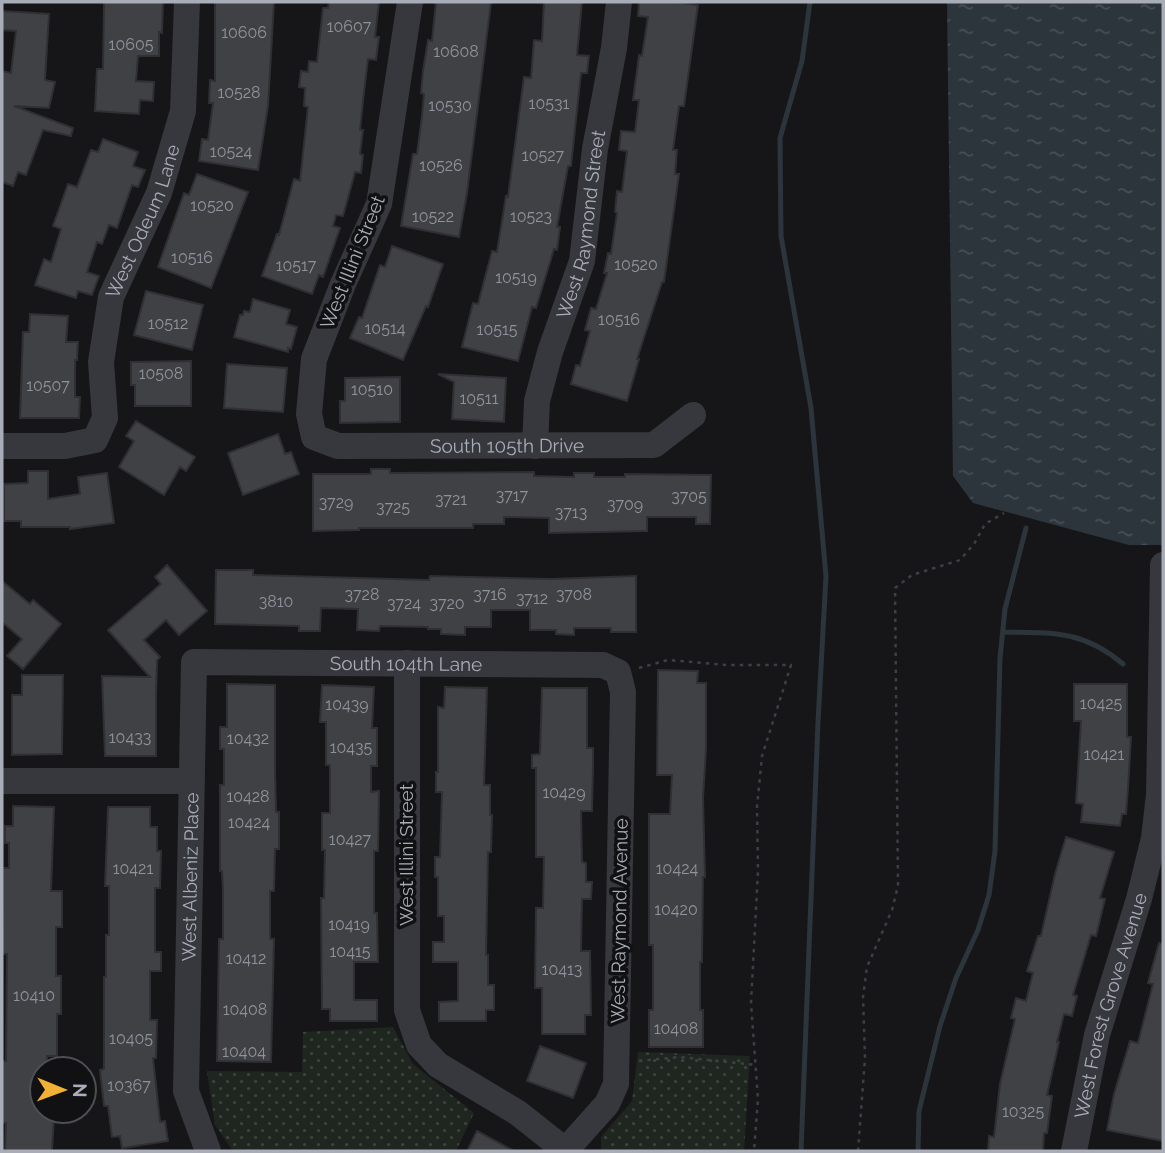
<svg xmlns="http://www.w3.org/2000/svg" width="1165" height="1153" font-family="Raleway,sans-serif">
<defs>
<pattern id="park-dots" width="8" height="8" patternUnits="userSpaceOnUse" patternTransform="scale(1.75)"><rect width="8" height="8" fill="#1e261f"/><path d="M2 2h.1M6 6h.1" fill="none" stroke="#3c433d" stroke-width="1.8" stroke-linecap="round"/></pattern>
<pattern id="water-ripples" width="26" height="14" patternUnits="userSpaceOnUse" patternTransform="scale(1.75)"><rect width="26" height="14" fill="#2c353c"/><path d="M2 4q2-2 4 0t4 0M15 11q2-2 4 0t4 0" fill="none" stroke="#485056"/></pattern>
</defs>
<rect width="100%" height="100%" fill="#161618"/>
<!-- park -->
<path fill="url(#park-dots)" d="M393,1027L413,1064L474,1113L456,1151H233L215,1125L207,1071L302,1072L303,1032Z
M638,1052L750,1056L744,1151H601V1137L632,1101Z"/>
<!-- water -->
<path fill="url(#water-ripples)" d="M947,2H1163V545H1129L973,503L953,476Z"/>
<g fill="none" stroke-linecap="round" stroke-linejoin="round">
<!-- stream -->
<path stroke="#2c353c" stroke-width="5" d="M1003,632C1053,633 1083,630 1123,664
M801,1151L818,722L826,576L811,408L781,236L780,138L802,61L810,2
M918,1151L919,1111L940,1026L956,978L978,930L989,895L995,851L1000,658L1005,609L1026,528"/>
</g>
<!-- building -->
<path fill="#404145" stroke="#303034" stroke-width="2" d="M104,2H163L162,33L159,32V56H138L136,81L154,82L153,101L140,100L139,114L95,111L97,69H103Z
M215,2H274L268,106L258,170L199,161L202,139L208,140L213,103H209L210,80L215,81Z
M329,2H379L375,37H379L376,60L368,59L364,92L360,130H363L360,154L363,155L361,173L355,172L343,216L336,215L333,226L340,228L323,277L319,275L312,294L262,276L277,234L279,235L294,179L300,181L308,107L304,106L305,88L299,87L301,71L308,72L309,61L317,62L323,8H328Z
M436,2H491L467,193L459,237L401,226L413,154H417L422,116L424,94L421,93L423,71L428,40L432,41Z
M544,2H582L577,55L589,56L587,73H581L571,166H568L564,188L557,227H560L557,250L554,249L536,308L532,307L518,361L462,347L473,303L478,304L492,251L497,252L506,196L508,197L524,77L531,78L534,40L542,41Z
M639,2H675L698,5L684,106H679L673,150H677L675,174H679L664,282H662L637,359H639L627,401L571,384L576,365L580,366L590,331L585,330L591,308L596,309L607,273H604L608,253L611,254L617,213L615,212L617,191L622,192L627,151L619,150L621,131L635,132L639,100H633L639,55L642,56L648,17L638,16Z
M2,11L49,14L45,80L55,82L49,108L14,106L73,128L71,136L43,130L26,175L18,172L13,186L2,182V71L11,73L16,31L2,30Z
M103,139L138,152L133,166L145,170L138,187L132,185L117,228L109,225L102,244L97,242L87,272L99,276L92,295L78,291L76,298L35,285L44,259L51,262L61,229L53,226L68,184L77,187L91,150L98,152Z
M197,174L248,192L211,288L158,267L184,193L189,195Z
M392,246L443,264L428,307L426,306L403,360L350,338L359,317L362,318L380,265L385,267Z
M146,291L203,305L192,350L134,335Z
M253,299L290,310L286,324L297,327L291,349L288,348V352L234,337L240,315H243L244,311L250,312Z
M30,314L68,316L66,342H78L77,360H75V397H80L79,418H20L23,332H29Z
M191,361V406H135V385H131V362Z
M227,364L287,368L283,412L224,408Z
M438,374L506,378L504,422L452,419L454,382Z
M400,377V422L340,423V401H345V378Z
M136,421L195,457L186,471L180,467L164,495L119,467L134,441L126,436Z
M278,434L285,454L291,452L299,474L243,495L228,453Z
M371,469H390V473L534,472V476L574,477V473H594V477H625V474L711,475L710,524H696V517H647V531L549,533V518L504,517V524H473V528H359V530L313,531V474H371Z
M28,471H48V499L80,494L78,477L107,473L114,523L70,529V527H21V521H4V484L28,483Z
M167,565L207,611L179,635L166,620L144,640L160,657L157,660L156,696V756H105L102,676L150,677L108,630L161,584L155,577Z
M216,570H253V575L429,580L430,576L551,579L636,576V632H611V628H574V635L556,634V630H530V610H491V627H465V635L441,634V629H428V627L380,626L379,631L357,630L358,609L321,608L320,631H299V626L215,624Z
M2,581L30,604L33,600L61,624L23,669L7,656L22,639L2,622Z
M658,670L698,671L697,683H706V749L703,798L705,877H703L702,962H700V1010H703V1047H649V1010H653V945H649V814H670L672,775H657Z
M22,675H63L62,754L12,755V695H22Z
M227,684L275,685V770L276,812H279V849H275L274,891H270V939H274L271,1062L217,1061L219,939H223V890L222,871H220V785H224V749H220V727H227Z
M1074,684H1127V737H1131L1128,788L1126,814H1122L1120,826L1081,822L1083,804L1076,803L1081,721H1074Z
M322,685L374,687L372,728H377V766H371V792L379,791L378,851H374V913H377L378,962H354V1000H377V1021H330V1009H322L321,898H324L325,850H322V813H330V765H326V722H320Z
M445,687L487,688L484,785H490V815H492L491,852H488L486,955H488V985H494V1010H486V1021H439V1002L458,1001V962H433V942H444V916H438V877H435V857H440L442,792H436V772H438V707L444,708Z
M542,688H587V748H593V767L592,811H581L582,862L586,863V882H592L591,899H582L581,951H590L591,1015H585V1034H542V988H535L536,908H543L544,857H536V768H532V755L540,754Z
M13,806L54,807L51,891H62V927H56V976H61V1014H57V1056H47V1069H42V1111H46V1117H54L52,1151H5L6,1123H2V1061H6L7,954H2L3,868H9V843H5V826H13Z
M108,807H150V827H157V851H161L160,888H155V952H161V971H150V1020H157L156,1058H153L160,1122L165,1121L168,1141L122,1148L120,1136L112,1137L108,1106H104L100,1070L104,1069V977H106V935H109V886H105Z
M1066,837L1114,852L1100,898L1105,899L1096,936L1091,935L1073,995L1077,996L1072,1016L1064,1014L1057,1042H1059L1047,1095L1052,1096L1047,1133H1044L1043,1151H988L989,1136L994,1137L1000,1084L1015,1019L1011,1018L1016,998L1026,1001L1033,973L1027,971L1038,936H1041L1055,874Z
M1159,943L1163,944V1141L1107,1130L1114,1094L1130,1041L1138,1043L1153,984L1148,983Z
M540,1046L586,1063L573,1098L527,1081Z
M477,1131L514,1151H467Z"/>
<g fill="none" stroke-linecap="round" stroke-linejoin="round">
<!-- path -->
<path stroke="#3d3f44" stroke-width="2.5" stroke-dasharray="3.5 5" stroke-linecap="butt" d="M639,668L668,660L726,665H791L762,756L757,807L758,871L751,1003L758,1099L754,1151
M639,1061L680,1057L757,1065
M858,1151L865,1058L863,997L867,967L892,910L898,886L895,588L912,575L960,560L974,544L985,524L1004,513"/>
<!-- minor -->
<g stroke="#37383d" stroke-width="26">
<path id="s1" d="M410,2L379,204L343,284L314,359L309,414L314,437L338,446L654,445L693,415"/>
<path id="s2" d="M2,446H65L95,440L105,418L101,362L111,297L159,193L183,111L187,2"/>
<path id="s3" d="M535,446L537,401L550,352L582,261L595,149L614,48L619,2"/>
<path d="M407,663V1010L419,1045L438,1065L518,1113L566,1151"/>
<path d="M2,781H191"/>
<path id="s4" d="M208,1151L186,1091L194,662L603,665L618,672L623,692L616,1084L607,1104L565,1151"/>
<path id="s5" d="M1074,1151L1097,1035L1139,899L1154,838L1159,795L1163,565"/>
</g>
</g>
<g text-anchor="middle" dominant-baseline="central" stroke-width="7" stroke-linejoin="round" paint-order="stroke">
<!-- number labels -->
<g font-size="16" fill="#8e929b">
<text x="349" y="26">10607</text>
<text x="244" y="32">10606</text>
<text x="131" y="44">10605</text>
<text x="456" y="51">10608</text>
<text x="239" y="92">10528</text>
<text x="549" y="103">10531</text>
<text x="450" y="105">10530</text>
<text x="231" y="151">10524</text>
<text x="543" y="155">10527</text>
<text x="441" y="165">10526</text>
<text x="212" y="205">10520</text>
<text x="433" y="216">10522</text>
<text x="531" y="216">10523</text>
<text x="192" y="257">10516</text>
<text x="636" y="264">10520</text>
<text x="296" y="265">10517</text>
<text x="516" y="277">10519</text>
<text x="619" y="319">10516</text>
<text x="168" y="323">10512</text>
<text x="385" y="328">10514</text>
<text x="497" y="329">10515</text>
<text x="161" y="373">10508</text>
<text x="48" y="385">10507</text>
<text x="372" y="389">10510</text>
<text x="479" y="398">10511</text>
<text x="512" y="495">3717</text>
<text x="689" y="496">3705</text>
<text x="451" y="499">3721</text>
<text x="336" y="502">3729</text>
<text x="625" y="504">3709</text>
<text x="393" y="507">3725</text>
<text x="571" y="512">3713</text>
<text x="362" y="594">3728</text>
<text x="490" y="594">3716</text>
<text x="574" y="594">3708</text>
<text x="532" y="598">3712</text>
<text x="276" y="601">3810</text>
<text x="404" y="603">3724</text>
<text x="447" y="603">3720</text>
<text x="1101" y="703">10425</text>
<text x="347" y="704">10439</text>
<text x="130" y="737">10433</text>
<text x="248" y="738">10432</text>
<text x="351" y="747">10435</text>
<text x="1104" y="754">10421</text>
<text x="564" y="792">10429</text>
<text x="248" y="796">10428</text>
<text x="249" y="822">10424</text>
<text x="350" y="839">10427</text>
<text x="133" y="868">10421</text>
<text x="677" y="868">10424</text>
<text x="676" y="909">10420</text>
<text x="349" y="924">10419</text>
<text x="350" y="951">10415</text>
<text x="246" y="958">10412</text>
<text x="562" y="969">10413</text>
<text x="34" y="995">10410</text>
<text x="245" y="1009">10408</text>
<text x="676" y="1028">10408</text>
<text x="131" y="1038">10405</text>
<text x="244" y="1051">10404</text>
<text x="129" y="1085">10367</text>
<text x="1023" y="1111">10325</text>
</g>
<!-- street labels -->
<g font-size="19" fill="#a8adb8" stroke="#111113">
<text stroke="none"><textPath href="#s2" startOffset="322">West Odeum Lane</textPath></text>
<text stroke="none"><textPath href="#s3" startOffset="228">West Raymond Street</textPath></text>
<text transform="translate(352 262) rotate(-68)">West Illini Street</text>
<text stroke="none"><textPath href="#s1" startOffset="646">South 105th Drive</textPath></text>
<text stroke="none"><textPath href="#s4" startOffset="705">South 104th Lane</textPath></text>
<text transform="translate(406 855) rotate(-90)">West Illini Street</text>
<text stroke="none"><textPath href="#s4" startOffset="278">West Albeniz Place</textPath></text>
<text transform="translate(619 921) rotate(-89)">West Raymond Avenue</text>
<text stroke="none"><textPath href="#s5" startOffset="150">West Forest Grove Avenue</textPath></text>
</g>
</g>
<!-- border -->
<rect width="1165" height="1153" fill="none" stroke="#a8adb8" stroke-width="7"/>
<!-- north arrow -->
<g transform="translate(63 1090) rotate(91)"><circle r="33" fill="#111113" stroke="#4d4f55" stroke-width="2"/>
<path d="M0-5L12 26L0 18L-12 26Z" fill="#f2b134"/>
<text y="-10" font-size="19" font-weight="bold" text-anchor="middle" fill="#a8adb8">N</text>
</g>
</svg>
